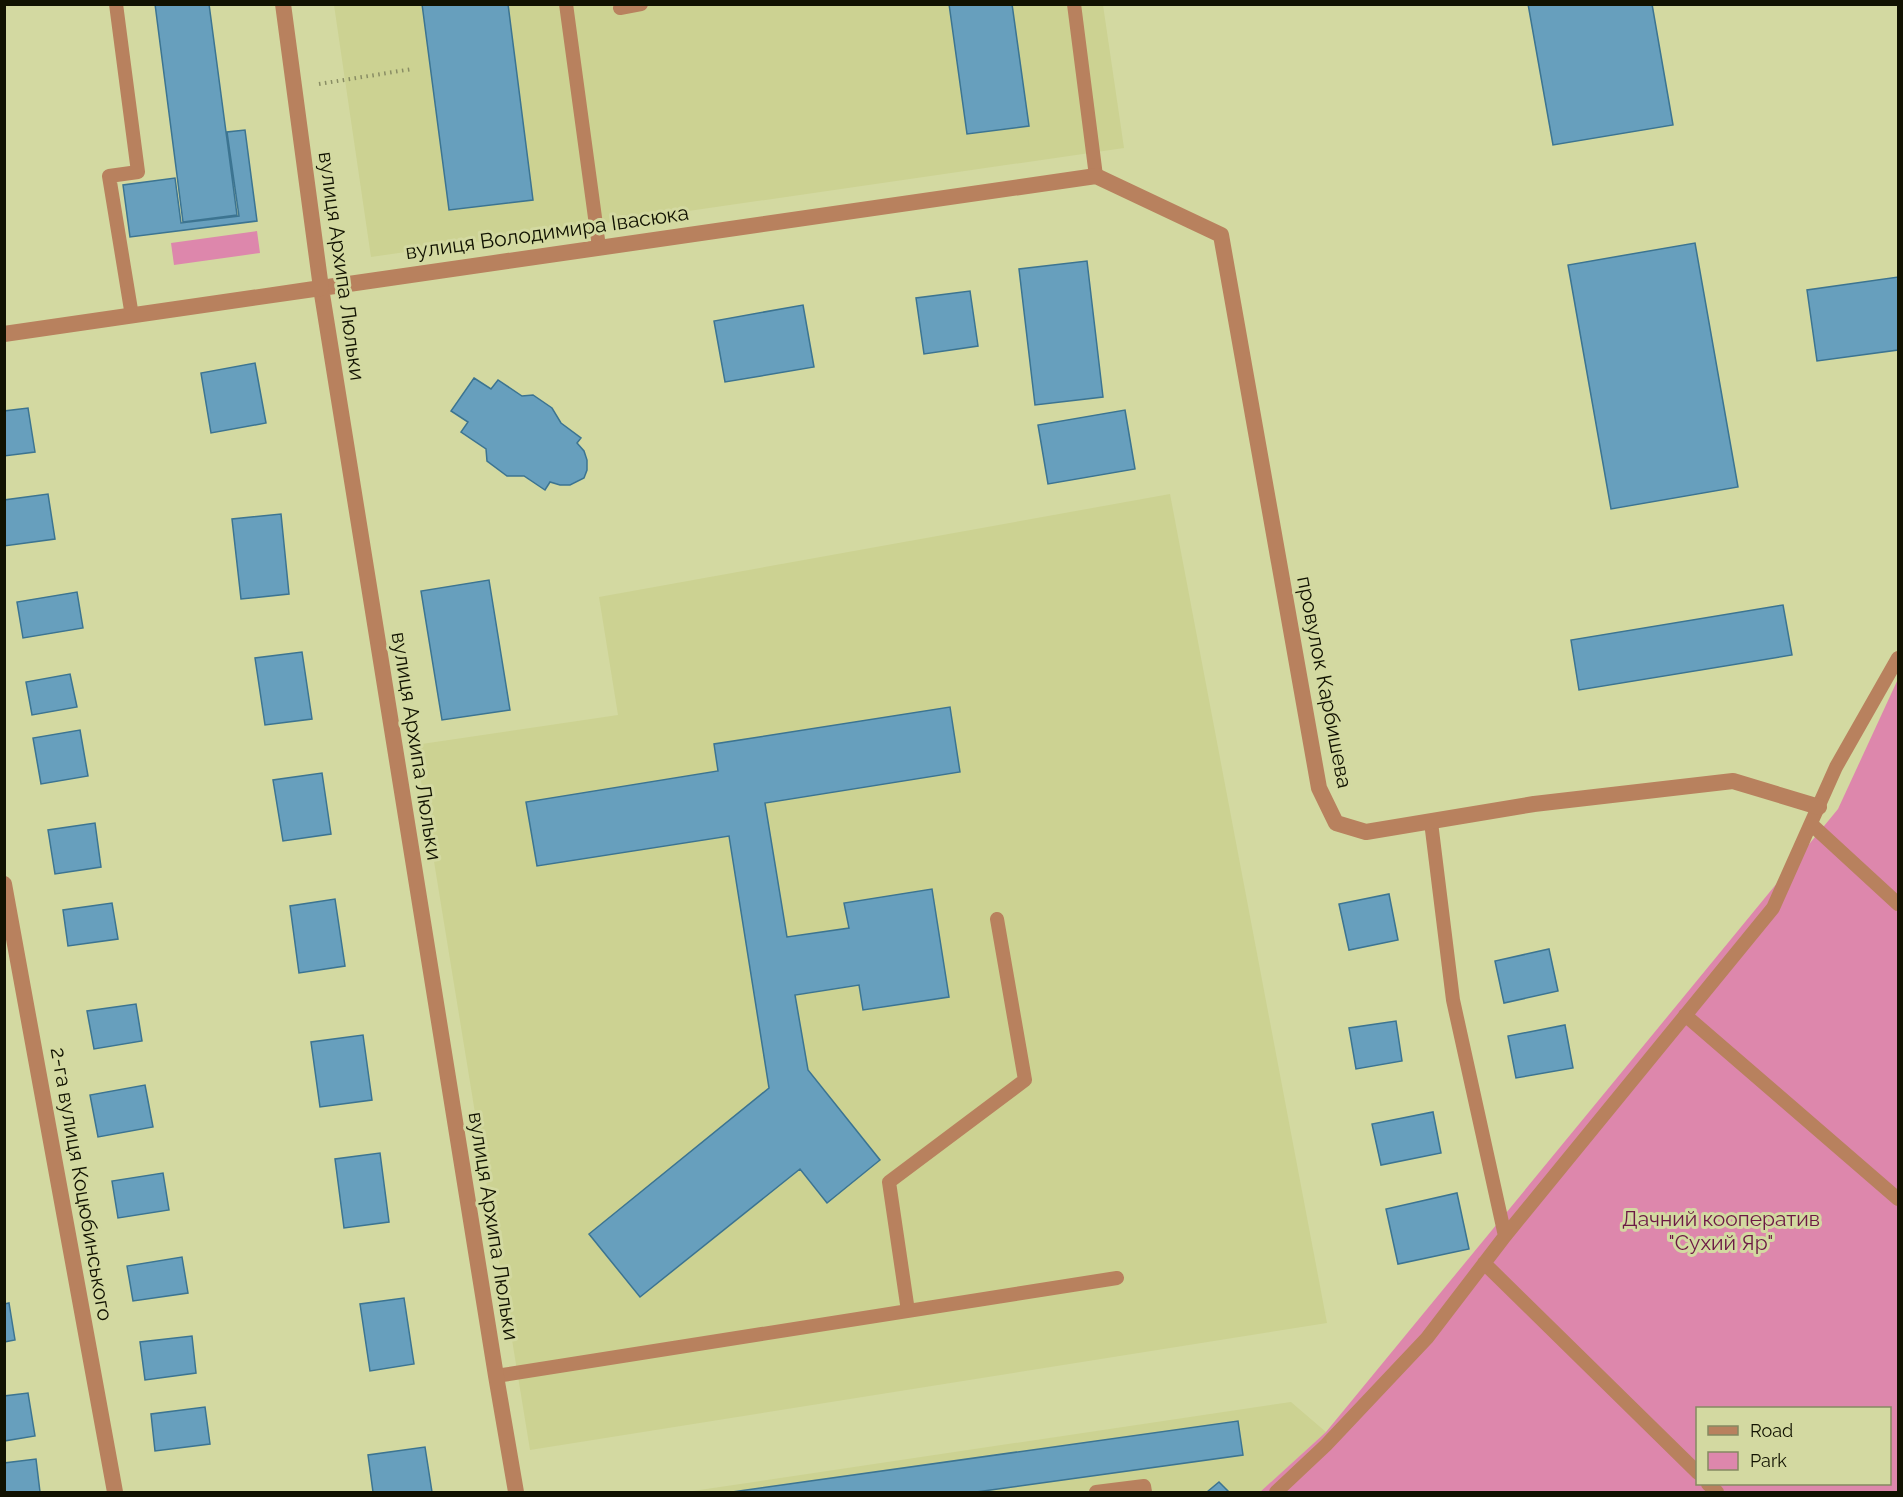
<svg xmlns="http://www.w3.org/2000/svg" width="1903" height="1497" font-family="Raleway,sans-serif">
<rect width="100%" height="100%" fill="#d3d9a1"/>
<!-- built -->
<path fill="#ccd292" d="M334,5H1103L1124,148L371,257Z
M1170,494L1327,1323L530,1450L415,745L618,715L599,597Z
M1291,1402L1326,1432L1260,1492H686Z"/>
<!-- green -->
<path fill="#dd87ac" fill-rule="evenodd" d="M257,231L260,253L174,265L171,243Z
M1898,679V1492H1260L1326,1432L1838,809ZM1698,1408H1890V1484H1698Z"/>
<!-- building -->
<path fill="#679fbd" stroke="#3c7491" stroke-width="1.5" d="M155,4H209L237,215L183,222Z
M422,4H508L533,200L449,210Z
M949,4H1012L1029,126L967,134Z
M1528,4H1652L1673,125L1553,145Z
M245,130L257,221L130,237L123,185L175,178L181,223L239,216L227,132Z
M1695,243L1738,487L1611,509L1568,265Z
M1087,261L1103,397L1035,405L1019,269Z
M1898,277V350L1817,361L1807,290Z
M970,291L978,346L924,354L916,298Z
M803,305L814,367L725,382L714,321Z
M255,363L266,423L211,433L201,373Z
M474,378L491,389L498,380L522,396L533,395L552,408L561,423L581,438L577,443L584,451L587,460V470L584,478L570,485H560L550,482L545,490L524,476H507L487,461L486,449L461,432L468,422L451,411Z
M28,408L35,452L4,456V411Z
M1125,410L1135,469L1048,484L1038,425Z
M48,494L55,539L4,546V500Z
M281,514L289,594L241,599L232,519Z
M489,580L510,710L442,720L421,591Z
M77,592L83,628L23,638L17,602Z
M1783,605L1792,655L1579,690L1571,640Z
M302,652L312,719L265,725L255,658Z
M70,674L77,707L32,715L26,682Z
M950,707L960,772L765,803L787,937L849,928L844,903L932,889L949,997L863,1010L859,985L795,995L808,1070L880,1160L827,1203L800,1169L640,1297L589,1234L769,1088L729,836L537,866L526,802L718,771L714,744Z
M80,730L88,776L41,784L33,738Z
M322,773L331,834L283,841L273,780Z
M95,823L101,867L55,874L48,830Z
M1389,894L1398,940L1349,950L1339,904Z
M335,899L345,966L299,973L290,906Z
M112,903L118,939L68,946L63,910Z
M1549,949L1558,991L1504,1003L1495,961Z
M136,1004L142,1041L94,1049L87,1011Z
M1396,1021L1402,1061L1356,1069L1349,1028Z
M1565,1025L1573,1068L1516,1078L1508,1036Z
M363,1035L372,1100L320,1107L311,1042Z
M145,1085L153,1127L98,1137L90,1095Z
M1433,1112L1441,1153L1381,1165L1372,1124Z
M380,1153L389,1222L344,1228L335,1159Z
M163,1173L169,1210L118,1218L112,1181Z
M1457,1193L1469,1249L1398,1264L1386,1209Z
M182,1257L188,1293L133,1301L127,1266Z
M404,1298L414,1364L370,1371L360,1304Z
M9,1303L15,1340L4,1342V1304Z
M192,1336L196,1373L145,1380L140,1342Z
M28,1393L35,1436L4,1441V1396Z
M205,1407L210,1444L155,1451L151,1414Z
M1238,1421L1243,1455L976,1492H732Z
M425,1447L432,1492H373L368,1455Z
M36,1459L40,1492H4V1463Z
M1219,1482L1229,1492H1207Z"/>
<g fill="none" stroke-linecap="round" stroke-linejoin="round">
<!-- path -->
<path stroke="#898d64" stroke-width="4" stroke-dasharray="1.5 4.5" stroke-linecap="butt" d="M319,84L412,69"/>
<!-- service -->
<path stroke="#b8815e" stroke-width="14" d="M116,4L138,172L109,176L132,316
M566,4L599,247
M1074,4L1096,176
M620,8L641,4
M1431,822L1453,1000L1505,1236
M1811,824L1898,904
M1685,1015L1898,1199
M1484,1263L1698,1473
M908,1311L889,1182L1025,1080L997,919
M496,1376L1117,1278
M1708,1484L1717,1492
M1096,1492L1144,1486L1145,1492
M1276,1492L1326,1445L1427,1338L1505,1236L1773,908L1836,767L1898,658"/>
<!-- minor -->
<path stroke="#b8815e" stroke-width="16" d="M4,884L115,1492
M516,1492L496,1376L321,288L1096,176L1221,235L1319,788L1336,823L1366,832L1534,804L1733,781L1819,807"/>
<!-- tertiary -->
<path stroke="#b8815e" stroke-width="16" d="M4,334L321,288L283,4"/>
</g>
<g text-anchor="middle" dominant-baseline="central" stroke-width="6" stroke-linejoin="round" paint-order="stroke">
<!-- street labels -->
<g font-size="21" fill="#111201" stroke="#d3d9a1">
<text transform="translate(547 232) rotate(-8)">вулиця Володимира Івасюка</text>
<text transform="translate(342 266) rotate(82)">вулиця Архипа Люльки</text>
<text transform="translate(1325 682) rotate(79)">провулок Карбишева</text>
<text transform="translate(417 746) rotate(81)">вулиця Архипа Люльки</text>
<text transform="translate(82 1184) rotate(80)">2-га вулиця Коцюбинського</text>
<text transform="translate(494 1226) rotate(81)">вулиця Архипа Люльки</text>
</g>
<!-- park labels -->
<g font-size="21" fill="#6c1844" stroke="#d3d9a1">
<text x="1721" y="1218">Дачний кооператив<tspan x="1721" dy="24">"Сухий Яр"</tspan></text>
</g>
</g>
<!-- border -->
<rect width="1903" height="1497" fill="none" stroke="#111201" stroke-width="12"/>
<!-- legend -->
<rect x="1696" y="1407" width="195" height="78" fill="#d3d9a1" stroke="#858961" stroke-width="1.5"/>
<rect x="1708" y="1426" width="30" height="9" fill="#b8815e" stroke="#858961" stroke-width="1.5"/>
<text x="1750" y="1437" font-size="18" fill="#111201">Road</text>
<rect x="1708" y="1452" width="30" height="18" fill="#dd87ac" stroke="#858961" stroke-width="1.5"/>
<text x="1750" y="1467" font-size="18" fill="#111201">Park</text>
</svg>
